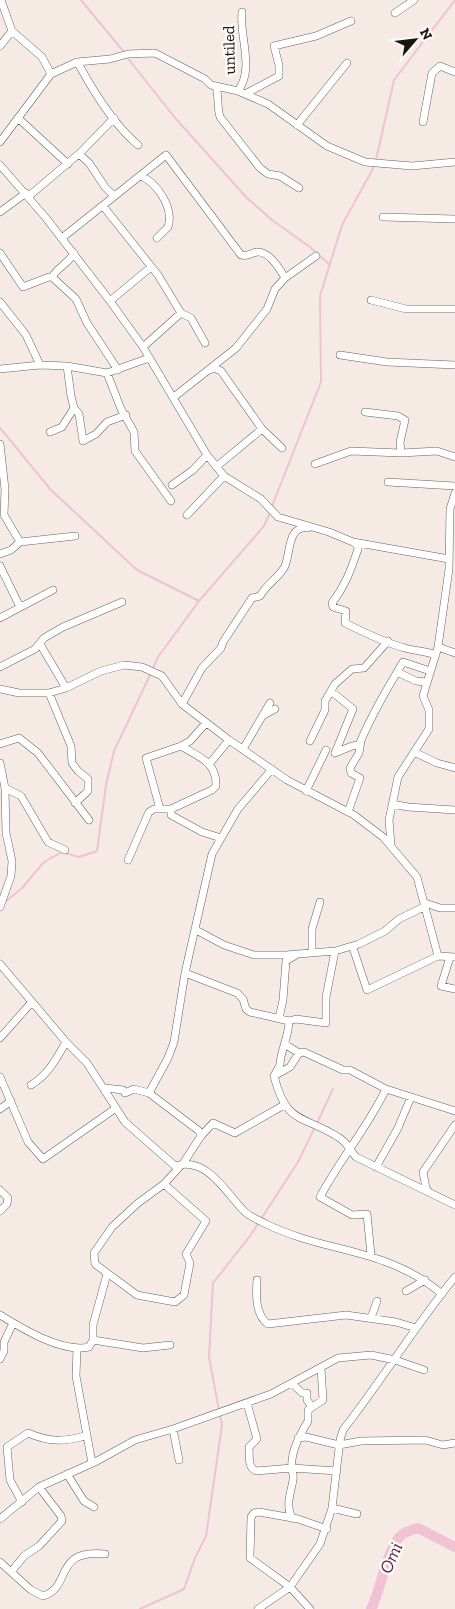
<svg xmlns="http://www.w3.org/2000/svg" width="455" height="1609" font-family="'Zilla Slab',serif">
<rect width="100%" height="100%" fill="#f5eae4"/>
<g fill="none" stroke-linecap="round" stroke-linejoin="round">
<!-- stream -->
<path stroke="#f1c1d4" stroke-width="2" d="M81,0L124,52
M126,56L176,119L247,198L272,220L310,247L330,265
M376,160L394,80L455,0
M0,428L51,490L137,570L199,601
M272,506L321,382L320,296L342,225L375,165
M153,668L158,657L199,601L264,526L270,513
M5,902L22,888L44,862L62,852L79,857L97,851L106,785L114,751L151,673
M317,1123L333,1089
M219,1410L209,1357L213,1283L250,1236L298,1162L315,1127
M140,1609L184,1589L195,1558L206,1536L222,1425L220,1415"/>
<!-- river -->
<path stroke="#f1c1d4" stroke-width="10" d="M371,1609C381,1591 387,1544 403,1534C407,1531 413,1530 418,1528L455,1547"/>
<defs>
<path id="minor" d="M395,13L414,0
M0,46L12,31
M78,63C93,91 113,124 138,145
M51,74L77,62L110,59L128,54L155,53L205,79L211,85L238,91C255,68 239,37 242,12
M216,86C219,97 217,108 220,117L260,168L268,174L280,176L299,188
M238,91L268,104L327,146L365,162L412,166L455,162
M247,93L279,76V65L274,46L316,36L351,21
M18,118L68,164
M423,122L432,73L440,66L455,72
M297,125L347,63
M0,142L51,74L42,57L12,31L1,0
M79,154L89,163L105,187L114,196
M0,165L46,218L110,301L143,347L207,455L224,476L261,499L278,517L329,532L353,542L449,559
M141,176C158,184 174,208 168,227L157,238
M29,196L81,152L114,118
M103,206L158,275L181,313L191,318L205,343
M0,212L26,193
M383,217L455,219
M62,238L166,155L241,255C248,257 251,253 257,252C269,251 280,269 285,278
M0,253L23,287L49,277H52L76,299L87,323L118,370
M52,277C58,267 69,263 74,253
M371,300L406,309H455
M110,301L151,267
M0,302L26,335L40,365
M143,347L181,313
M340,355L387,362L455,365
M67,366L71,396L74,408L79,414L83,441L96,434L107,422L126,415
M0,369L40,365L67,366L107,373L149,358
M207,371L214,368L221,371L262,429L282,448
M107,373L121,409L134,432L135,451L171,501
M174,397L236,348L267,309L275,289L285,278L316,256
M365,412L398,416L405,420L400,442L401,453L437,451L455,457
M50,432L62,427L74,408
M0,444L5,489L4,515L20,542
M315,464L351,451L401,453
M216,467L262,429
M388,482L455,486
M172,485L193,470L207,455
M187,515L224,476
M353,542L358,546V549C351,570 345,586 332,603L333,607L346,611L345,623C363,632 385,643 405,648C415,651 425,651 436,655
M0,554L11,550L20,542L75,536
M0,566L20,607
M0,618L53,590
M40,644L66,688
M438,647L455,653
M0,667L35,649L44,638L63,627L122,602
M397,672L416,681L426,682
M0,689L19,693H49L66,688L101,671L124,665L142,667L162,676L182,704L229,740L287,780L354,815L383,837L417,877L438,956L455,957
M331,691L353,709L335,753
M49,693L71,746L72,763L78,771L88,779V791L75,803
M182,704L202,668L221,648L223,642L252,598L260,596C266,585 277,579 284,568C291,557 286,525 308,528
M264,715L275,709
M310,741L325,710V701L335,684L352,669L364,668L388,641
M0,744L19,738L38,753L89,820
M243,749L270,703
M414,752L437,763L455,768
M335,753L352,746L359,745C371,716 387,689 403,662L430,671
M0,763L5,788L6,833L12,861L11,876L0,907
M210,763L229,740
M5,788L21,796L48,842L65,850
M306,791L326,750
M392,804L408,807L455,810
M160,809L146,758L181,746L190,741L206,723
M171,809V815L202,832L221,838
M348,812L360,778L351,773L350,768L359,753L361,741
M391,845L389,820L398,777L429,729V710L423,696L438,647L449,569L450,509L455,493
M128,860L149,812L154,809H171L212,790L216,786C217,762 199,757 181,746
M425,903L440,908H455
M196,930L224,945L254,955H286L335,951L359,944L385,931L399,919L426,906
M353,948L367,990L438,956
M312,951V929L320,902
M450,957L441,986L455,989
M0,964L66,1042L87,1063L125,1122L175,1166C206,1156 225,1191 243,1210C249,1217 259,1220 266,1224C328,1254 386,1247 442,1294
M185,973L237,993L243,999L246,1009L250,1012L289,1021L296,1019L326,1023V997L335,951
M279,1018L283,1000L286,961L296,955
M289,1021C289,1037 280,1051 280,1065L274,1076C287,1126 302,1114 338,1137C347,1142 349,1149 356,1157L455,1205
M0,1038L31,1003
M286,1045L299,1053L304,1052L343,1070H350L386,1089L455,1111
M274,1076L290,1067L299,1053
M0,1077L28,1142L43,1159L116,1108
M31,1085C48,1075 56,1059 66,1042
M105,1088L123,1090L125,1093L134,1089L149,1093L199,1131L201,1136
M149,1093L168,1058L174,1042L185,973L212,854L238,809L272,769
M0,1109L11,1101
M376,1167L398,1128L411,1097
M164,1184L206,1221L186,1254L190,1263L184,1295L175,1302L137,1295L95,1264L94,1253L112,1227L138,1203L164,1184L184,1162L201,1136L213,1123L235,1133L284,1105
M0,1190L8,1198L7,1204L0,1211
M429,1192L426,1188L423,1172L455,1125
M371,1255L367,1214L352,1215L320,1197C340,1159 368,1127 386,1089
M257,1280C256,1294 255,1315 268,1324L346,1315L396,1322L416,1328
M406,1291L425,1280
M0,1315C23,1329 62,1353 89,1347L93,1340V1325L107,1274
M371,1318L377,1301
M93,1340L143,1348L170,1345
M77,1349L76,1376L92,1463
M0,1359L4,1351V1342L13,1323
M293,1384L302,1393H307V1400L312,1407
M247,1403L257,1439L249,1447C250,1456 247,1467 256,1471L292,1468L337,1471
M173,1429L179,1460
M298,1438L306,1437L339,1445L361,1441L425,1440L443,1445L455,1443
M67,1474L84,1501L94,1507
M22,1502L10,1480L7,1447L28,1433C49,1442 63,1442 85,1436
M332,1508L357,1514
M292,1518C285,1505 291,1493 293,1480C294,1474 292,1473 292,1468C290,1452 301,1433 308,1421V1410L323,1400L321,1368
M0,1519L39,1487L97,1461L135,1440L173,1429L271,1394L338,1358L371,1355L395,1360L424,1370
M0,1562L31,1590L43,1596C73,1587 52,1549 105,1554
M11,1572L24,1556L39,1546L62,1521L61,1516L39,1487
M258,1609L290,1587L320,1544L332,1508L340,1440L343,1430C382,1380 415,1326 455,1277
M310,1609L290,1587L250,1558L251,1517L254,1513L259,1512L298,1519L327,1529"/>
</defs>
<!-- minor casing -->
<use href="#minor" stroke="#6a605b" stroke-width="8"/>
<!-- minor -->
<use href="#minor" stroke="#fff" stroke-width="7"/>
</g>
<g text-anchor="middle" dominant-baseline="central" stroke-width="5" stroke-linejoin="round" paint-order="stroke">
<!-- street labels -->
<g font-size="16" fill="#1a1614" stroke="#fdf9f6">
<text transform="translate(229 50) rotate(-91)">untiled</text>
</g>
<!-- water labels -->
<g font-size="18" font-style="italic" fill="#5b233e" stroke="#fdf9f6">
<text transform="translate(391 1558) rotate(-67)">Omi</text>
</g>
</g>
<!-- north arrow -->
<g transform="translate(415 40) rotate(62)" stroke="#fdf9f6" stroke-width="4" paint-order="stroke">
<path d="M0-4L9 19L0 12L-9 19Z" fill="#1a1614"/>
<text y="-8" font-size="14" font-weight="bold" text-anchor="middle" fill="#1a1614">N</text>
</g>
</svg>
